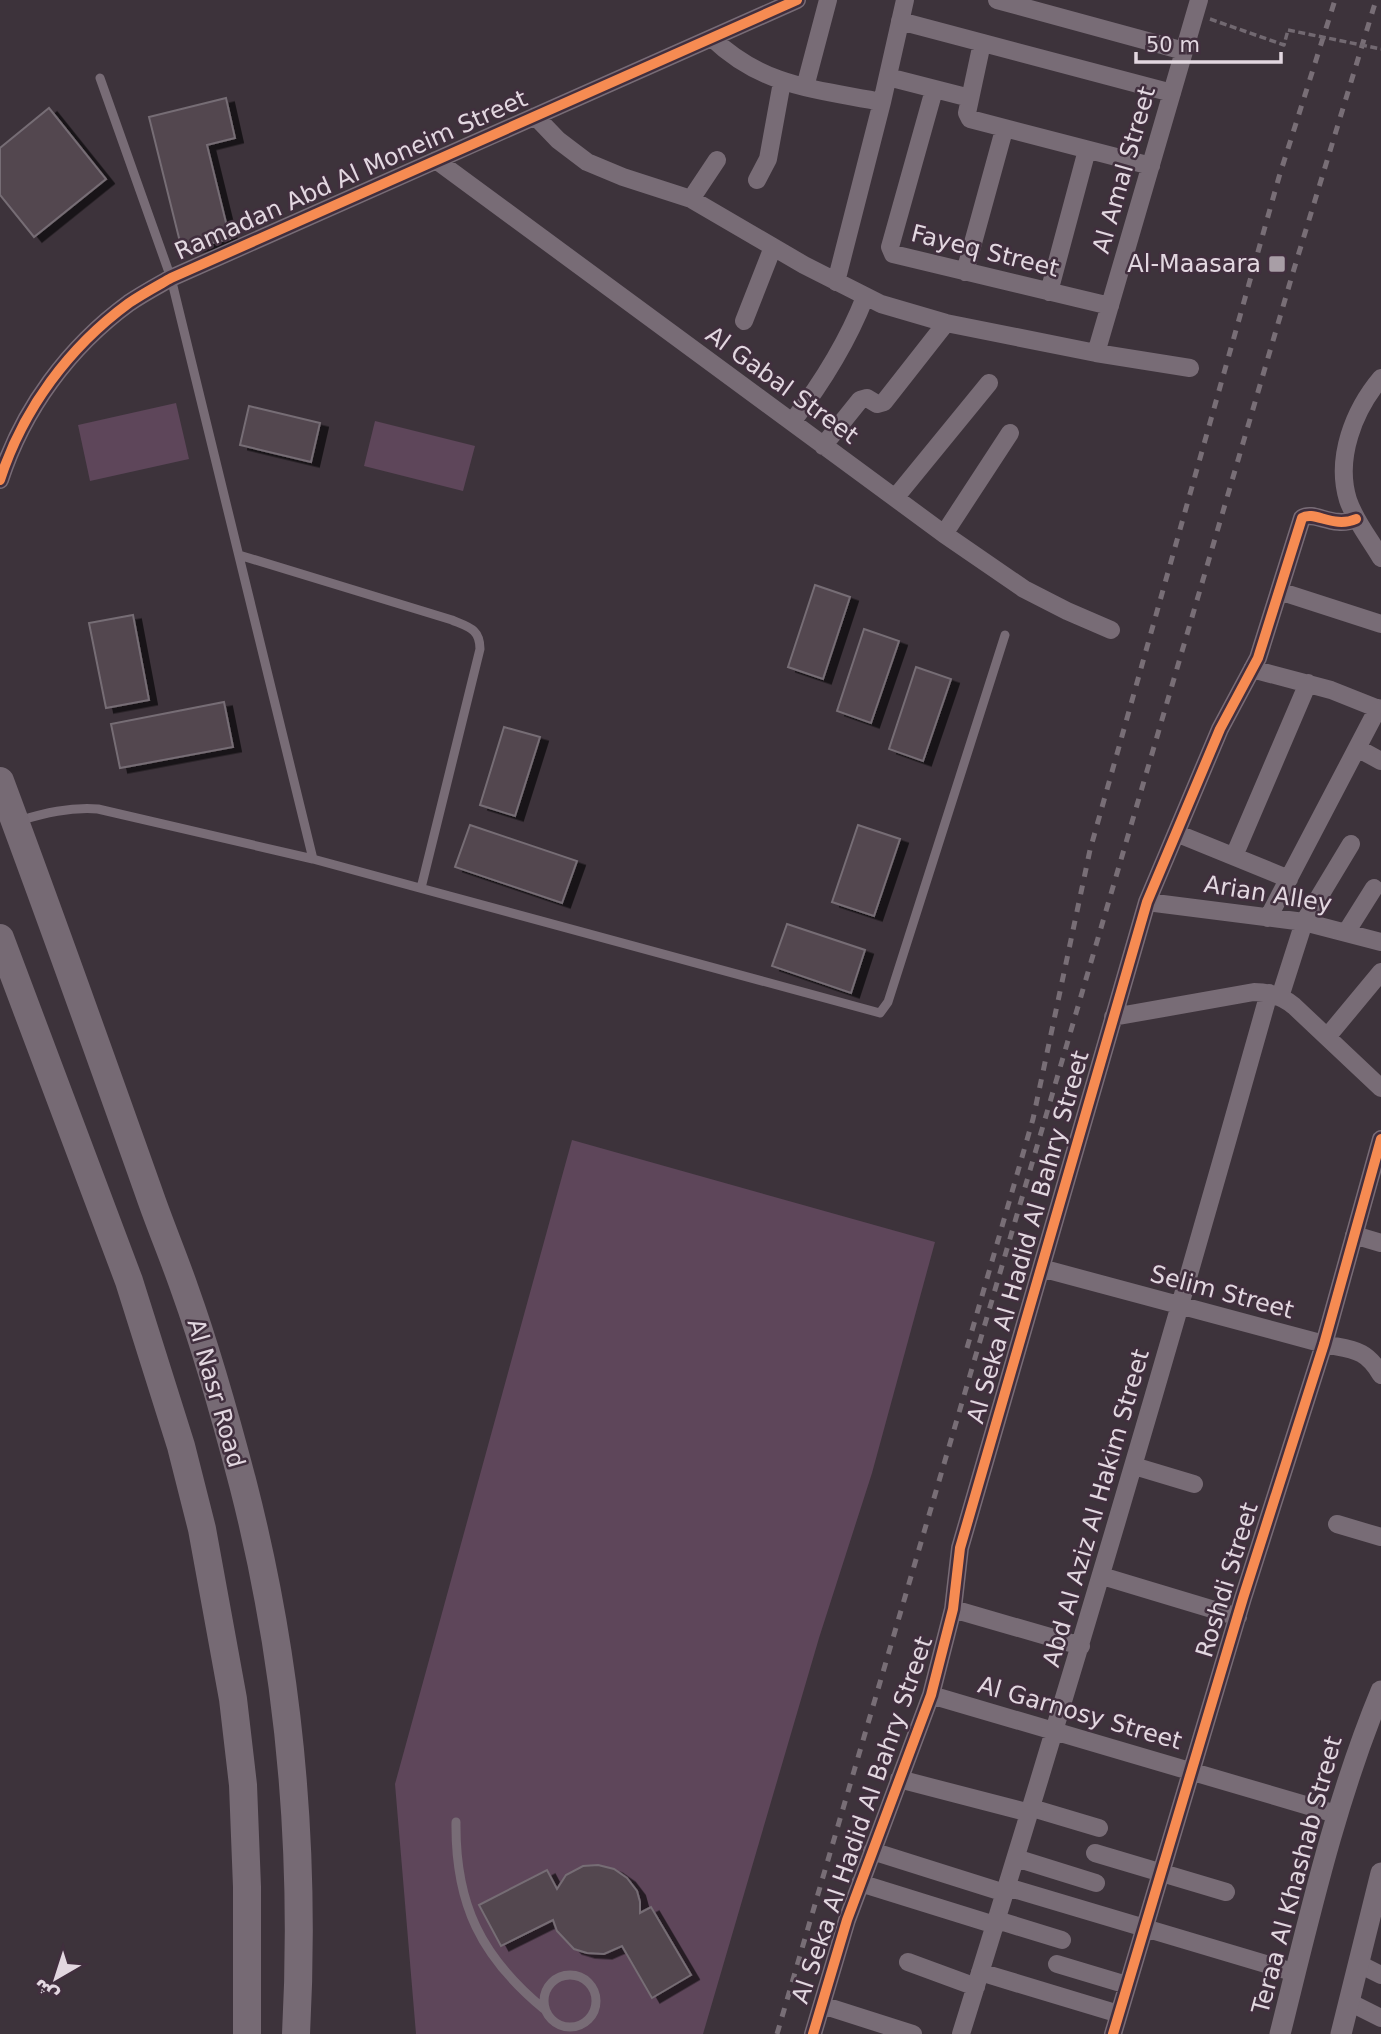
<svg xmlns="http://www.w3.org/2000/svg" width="1381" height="2034" font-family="'DejaVu Sans',Vazirmatn,sans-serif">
<defs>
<filter id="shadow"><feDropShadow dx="8" dy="4.5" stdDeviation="0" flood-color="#0009"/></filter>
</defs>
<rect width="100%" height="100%" fill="#3d333b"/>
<!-- green -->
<path fill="#5e465a" d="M176,403L189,459L90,481L78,425Z
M375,421L475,446L463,491L364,466Z
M572,1140L935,1242L872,1473L819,1638L703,2034H416L395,1784Z"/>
<!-- building -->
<path fill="#524650" stroke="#766d74" stroke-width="2" filter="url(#shadow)" d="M226,98L235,138L207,145L230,239L182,250L149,117Z
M49,108L106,179L34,237L0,195V148Z
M249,406L320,423L311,462L240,445Z
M815,585L850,597L823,679L788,667Z
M133,615L149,700L106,708L89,623Z
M864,629L899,641L871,723L837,711Z
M916,667L951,679L923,761L889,749Z
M224,702L233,747L120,768L111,724Z
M504,727L540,737L515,816L480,805Z
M470,825L577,861L562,903L455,867Z
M858,825L900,839L874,916L832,902Z
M787,924L865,950L851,993L772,966Z
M598,1865L614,1869L627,1878L637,1891L640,1902V1913L651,1907L691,1975L652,1998L622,1946L604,1954L587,1953L574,1949L557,1931L553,1920L501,1946L479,1905L547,1870L557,1889L566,1875L583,1866Z"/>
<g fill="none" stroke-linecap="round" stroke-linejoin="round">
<!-- path -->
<path stroke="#726971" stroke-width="3.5" stroke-dasharray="7 3.5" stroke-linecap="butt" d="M1210,19L1284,45L1288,30"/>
<!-- service -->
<path stroke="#786c76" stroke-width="9" d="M100,78L171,278L313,859
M239,555L452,620C469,627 480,629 480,649L421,888
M18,821C45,813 69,807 98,809L313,859L880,1013L888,1002L1005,635
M456,1822C455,1904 481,1957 544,2009
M544 2001a26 26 0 1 1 52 0a26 26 0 1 1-52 0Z"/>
<!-- minor -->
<path stroke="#786c76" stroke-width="18" d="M997,0L1184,51
M900,21L1172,93
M712,38C763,87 816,89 882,102
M982,43L967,113L970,119L1151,166
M888,77L970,98
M805,87L828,0
M934,90L890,247L893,254L1110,306
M535,116L558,140L587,162L623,177L691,199L804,265L881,304L946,323L1096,353L1190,368
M436,160L944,534L1024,589L1067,611L1111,630
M757,180L768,159L782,82
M691,199L717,160
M965,272L1004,130
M836,282L882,102L905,0
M1049,292L1087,150
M744,321L773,247
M1096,353L1199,0
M1381,378C1354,410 1335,458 1348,500C1355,521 1370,539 1381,558
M792,422C822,383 847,343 865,297
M823,446L860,400L867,398L877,404L884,402L946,323
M0,480C23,409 69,347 129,303C142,294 157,286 171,278L797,0
M895,498L989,383
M944,534L1010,433
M1279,591L1381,624
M1252,669L1331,690L1381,710
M1357,748L1381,761
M1176,833L1289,879
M1234,856L1308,683
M1147,902L1304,922L1381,942
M1268,918L1378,708
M1347,931L1374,888
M1280,997L1304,922L1351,844
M1113,1017L1254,992C1270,992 1282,996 1294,1006L1381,1088
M1327,1037L1381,972
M1354,1235L1381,1243
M1041,1268L1324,1344C1352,1350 1366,1348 1381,1375
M1134,1466L1194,1484
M1337,1524L1381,1537
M1102,1576L1238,1617
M953,1609L1081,1646
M931,1695L1336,1814
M899,1779L1030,1813
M1032,1808L1099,1828
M872,1851L1005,1893
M1095,1853L1226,1892
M1016,1858L1096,1883
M860,1883L995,1925
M1007,1887L1296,1973
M997,1920L1062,1940
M908,1962L976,1987
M1057,1964L1127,1985
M1359,1964L1381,1975
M980,1972L1119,2014
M1349,2002L1381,2018
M822,2005L913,2034
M813,2034L847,1920L931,1695L953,1609L960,1548L1147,902L1220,729L1258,658L1302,518C1314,510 1333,529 1356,519
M961,2034C1069,1688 1171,1342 1269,993
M1113,2034L1243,1598L1324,1344L1381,1139"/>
<!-- tertiary -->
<path stroke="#786c76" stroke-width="21" d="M1280,2034C1309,1918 1335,1802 1381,1691
M1341,2034L1381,1873"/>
<!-- trunk -->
<path stroke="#766a74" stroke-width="28" d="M0,781C51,918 100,1055 149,1193C160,1225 174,1258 185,1290C208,1354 226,1419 243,1484C289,1663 306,1849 296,2034
M0,938L129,1281L181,1446L202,1529L233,1699L243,1785L247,1887V2034"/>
<!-- rail -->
<path stroke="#786e76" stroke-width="5" stroke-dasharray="9 9" stroke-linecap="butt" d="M967,1348L1033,1119L1090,850L1279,177L1335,0
M777,2034L1294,269L1376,0"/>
<!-- path-bridge -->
<path stroke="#726971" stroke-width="3.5" stroke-dasharray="7 3.5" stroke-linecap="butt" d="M1288,30L1381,49"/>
<defs>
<path id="cycleway" d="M0,480C23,409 69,347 129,303C142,294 157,286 171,278L797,0
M813,2034L847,1920L931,1695L953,1609L960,1548L1147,902L1220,729L1258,658L1302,518C1314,510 1333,529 1356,519
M1113,2034L1243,1598L1324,1344L1381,1139"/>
</defs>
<!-- cycleway casing -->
<use href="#cycleway" stroke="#412f3e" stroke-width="15"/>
<!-- cycleway -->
<use href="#cycleway" stroke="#f68b52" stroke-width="10"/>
</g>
<!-- markers -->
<rect fill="#a89ea6" stroke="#412f3e" stroke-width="2.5" x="1268" y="255" width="18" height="18" rx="3.5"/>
<g text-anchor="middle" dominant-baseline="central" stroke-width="5" stroke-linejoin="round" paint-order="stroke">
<!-- street labels -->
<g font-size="24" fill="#e2d7e0" stroke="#412f3e">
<text transform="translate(1124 170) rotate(-74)">Al Amal Street</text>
<text transform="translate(351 175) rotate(-24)">Ramadan Abd Al Moneim Street</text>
<text transform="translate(985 251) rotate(14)">Fayeq Street</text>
<text transform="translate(782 385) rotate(36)">Al Gabal Street</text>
<text transform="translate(1268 894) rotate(9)">Arian Alley</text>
<text transform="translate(1028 1237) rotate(-74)">Al Seka Al Hadid Al Bahry Street</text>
<text transform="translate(1222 1292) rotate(15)">Selim Street</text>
<text transform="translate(216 1393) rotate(74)">Al Nasr Road</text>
<text transform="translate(1096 1508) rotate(-74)">Abd Al Aziz Al Hakim Street</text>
<text transform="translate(1227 1580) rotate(-73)">Roshdi Street</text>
<text transform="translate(1080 1713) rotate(16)">Al Garnosy Street</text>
<text transform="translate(862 1820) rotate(-71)">Al Seka Al Hadid Al Bahry Street</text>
<text transform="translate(1297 1875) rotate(-75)">Teraa Al Khashab Street</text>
</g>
<!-- poi labels -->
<g font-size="24" fill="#e2d7e0" stroke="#412f3e" text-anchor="end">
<text x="1261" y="264">Al-Maasara</text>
</g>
</g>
<!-- north arrow -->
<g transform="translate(56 1978) rotate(219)" stroke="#412f3e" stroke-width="5" paint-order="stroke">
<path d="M0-5L12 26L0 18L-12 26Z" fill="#e2d7e0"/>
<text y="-10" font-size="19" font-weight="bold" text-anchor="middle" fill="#e2d7e0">ش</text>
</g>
<!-- scale -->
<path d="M1136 52v10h145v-10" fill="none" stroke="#e2d7e0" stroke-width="3.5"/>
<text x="1146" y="52" font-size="21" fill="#e2d7e0" stroke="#412f3e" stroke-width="5" paint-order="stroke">50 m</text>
</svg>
